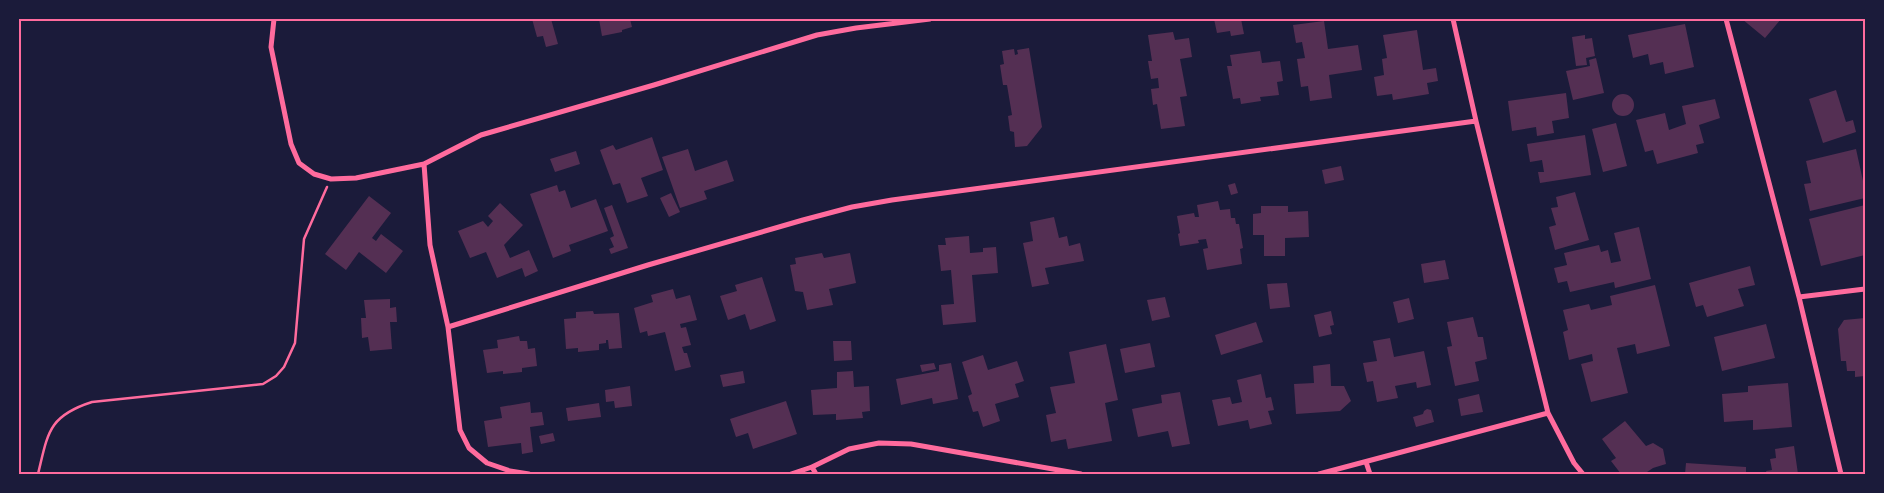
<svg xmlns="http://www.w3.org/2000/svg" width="1884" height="493" font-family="Quicksand,sans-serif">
<rect width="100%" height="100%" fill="#1b1b3a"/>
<!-- building -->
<path fill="#542f53" d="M532,19H551L558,44L546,47L543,36L537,37Z
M599,19H630L632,27L622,30V32L602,36Z
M1214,19H1241L1244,34L1231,36L1230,31L1217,33Z
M1742,19H1781L1765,38Z
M1324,21L1328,49L1358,45L1362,70L1329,75L1332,98L1310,101L1308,86L1301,87L1297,59L1305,58L1302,42L1296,43L1293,25Z
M1685,24L1694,67L1665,74L1663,62L1650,65L1648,54L1633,58L1628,35Z
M1417,30L1423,70L1436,68L1438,81L1427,83L1429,94L1393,100L1392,94L1377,96L1374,77L1384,75L1382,59L1387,58L1383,35Z
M1173,32L1175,40L1189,38L1192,57L1180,59L1187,96L1180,97L1185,126L1161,129L1157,104L1153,105L1151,89L1159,88L1158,78L1151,79L1148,61H1152L1148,35Z
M1585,35V39L1592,38L1595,56L1586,58L1587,65L1576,66L1572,37Z
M1029,48L1042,127L1027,146L1015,147L1014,132L1010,131L1008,116L1012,115L1007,85H1003L1000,65L1004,64L1002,51L1014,49L1015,55L1018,54L1017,50Z
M1260,51L1262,63L1280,61L1283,81L1277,82L1279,95L1260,97L1261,101L1241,104L1240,98L1233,99L1227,66H1232L1230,55Z
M1596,58L1604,93L1573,100L1566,71L1590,66L1589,60Z
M1836,90L1846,122L1853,120L1856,132L1823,143L1809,99Z
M1566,93L1569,118L1552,121L1554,133L1537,136L1536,127L1512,131L1508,101Z
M1612 105a11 11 0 1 1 22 0a11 11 0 1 1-22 0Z
M1715,99L1720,118L1699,125L1704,143L1696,145L1698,153L1657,164L1653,150L1645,152L1636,120L1665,113L1669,130L1686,124L1682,106Z
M1616,123L1627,166L1603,172L1592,129Z
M1585,135L1591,175L1540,183L1538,172H1544L1542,160L1530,162L1527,144Z
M652,137L663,170L641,178L648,196L627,203L620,183L613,185L600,150L613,145L616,150Z
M688,149L695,171L727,160L734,181L704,191L707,199L680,208L662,157Z
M1856,149L1865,190V198L1810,211L1804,184L1811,183L1806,161Z
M576,151L580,164L555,172L550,159Z
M1341,166L1344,180L1325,184L1322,170Z
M1235,183L1238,193L1231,195L1228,185Z
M557,185L559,192L565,190L571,208L596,199L608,231L569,245L571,251L553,258L530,194Z
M1575,192L1589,240L1555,250L1549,227L1556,225L1551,208L1558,207L1556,197Z
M671,193L680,212L669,217L660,198Z
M369,196L391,213L372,238L376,241L381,234L403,251L386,273L359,252L346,270L325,254Z
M1218,201L1220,210L1230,209L1231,218H1235L1236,224H1239L1243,248L1240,249L1242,264L1207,270L1203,249L1208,248L1206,239L1198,240L1199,243L1180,246L1178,234L1180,233L1177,216L1194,213L1195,217H1199L1197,205Z
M500,203L523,225L504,245L510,258L529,250L538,271L525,277L522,268L497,278L486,252L470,258L458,231L483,221L488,227L493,221L488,216Z
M612,205L628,248L611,254L609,249L614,247L610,238L614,236L604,208Z
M1865,205V255L1821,266L1809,219Z
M1261,206H1288V212L1308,211L1309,237L1285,238V256H1264V235H1253V214L1261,213Z
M1054,217L1059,238L1067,236L1069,246L1080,243L1084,261L1045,268L1049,284L1032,287L1023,243L1033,241L1030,222Z
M1639,227L1651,279L1615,288L1614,282L1570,292L1567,281L1558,283L1554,268L1567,265L1564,253L1599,245L1601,252L1608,250L1611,263L1621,261L1614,233Z
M969,236L970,253L983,252V248L996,247L998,273L972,275L976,322L943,325L941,305L954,304L951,270L941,271L938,245H946L945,238Z
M822,253L824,258L850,253L856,283L829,289L833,305L807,310L803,292L795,291L790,265L796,264L795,258Z
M1445,260L1449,279L1424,283L1421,264Z
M1750,266L1755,285L1738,289L1744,306L1707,317L1703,305L1696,307L1689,283Z
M762,277L776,321L750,330L745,314L728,320L720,296L737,291L735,285Z
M1287,283L1290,307L1270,309L1267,284Z
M1655,285L1670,346L1637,354L1635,344L1617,348L1628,393L1591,402L1581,364L1593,361L1592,354L1569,360L1563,332L1568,330L1563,310L1589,304L1591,310L1612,305L1610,296Z
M673,289L676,299L690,295L697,320L680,324L681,328L686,327L691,345L682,347L684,353H687L691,367L675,371L665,332L648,336L647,331L640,333L634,308L653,302L651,295Z
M1165,297L1170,317L1152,321L1147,300Z
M1409,298L1414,319L1398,323L1393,302Z
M390,299V308L396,307L397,322H390L392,349L370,351L368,337L362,338L361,318H366L364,300Z
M593,311L594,314L619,313L622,348L609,349L608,340H606V343L599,344V350L578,352V348L566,349L564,319L576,318V312Z
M1331,311L1334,325L1330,326L1332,334L1319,337L1314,315Z
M1473,317L1478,337H1483L1487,359L1475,362L1479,381L1455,386L1447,347L1452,346L1447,322Z
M1865,318V376L1855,377V371H1847L1846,361H1841L1838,329L1844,320Z
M1256,322L1263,342L1221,355L1215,335Z
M1766,324L1775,358L1722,371L1714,337Z
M519,336L520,341H527L528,349L535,348L537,366L522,368V372L503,374V371L487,373L483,350L498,348L497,340Z
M1390,338L1394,357L1424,351L1431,385L1417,388L1416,382L1395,386L1398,398L1377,402L1373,381L1367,382L1363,363L1377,361L1373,341Z
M833,341H851L852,360L834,361Z
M1150,343L1155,367L1125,373L1120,349Z
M1106,344L1118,400L1105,403L1112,441L1068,449L1066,439L1051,442L1046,415L1056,413L1050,387L1075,383L1069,352Z
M983,355L988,370L1017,361L1024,381L1015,384L1019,397L995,404L1000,421L983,427L978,411L973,412L968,396L972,394L962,362Z
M934,363L936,369L922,372L920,365Z
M951,363L958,399L933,404L932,398L901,405L896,379L939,371V365Z
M1330,364L1331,386H1344L1351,401L1340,411L1296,414L1294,384L1314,383L1313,366Z
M743,371L745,383L723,387L720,375Z
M853,371L854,387L869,386L870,411L862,412L863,418L836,420V414L813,415L811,390L837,388V372Z
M1261,374L1266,398L1271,397L1274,410L1268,411L1272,424L1250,429L1248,420L1218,426L1212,400L1230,397L1232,404L1242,402L1237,380Z
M1788,383L1792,427L1753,430V420L1724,422L1722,394L1748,392V386Z
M630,386L632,406L615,408L614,401L606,402L605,390Z
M1180,392L1190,444L1172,447L1168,431L1138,437L1132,409L1162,403L1161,395Z
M1479,394L1483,412L1461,416L1458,399Z
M786,401L797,434L753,449L748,433L736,437L730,419Z
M530,402L531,413L542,412L544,425L530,427L533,452L522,454L521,443L488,447L484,421L502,418L500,407Z
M599,403L601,417L568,421L566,408Z
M1427,409L1431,410L1434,422L1416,427L1413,417L1423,414L1424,411Z
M1625,421L1646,446L1653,443L1663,449L1666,464L1653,468L1644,474H1621L1611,461L1616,458L1602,439Z
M553,433L555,441L541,444L539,436Z
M1794,446L1798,474H1767L1766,471L1772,470L1770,459L1776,458L1775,449Z
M1686,463L1746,467V474H1685Z"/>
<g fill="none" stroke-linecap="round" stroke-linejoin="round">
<!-- path -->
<path stroke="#ff6b9d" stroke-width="2.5" d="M38,474C48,433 48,416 92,402L263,384L276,376L284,367L295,343L304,239L327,187"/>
<!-- minor -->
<path stroke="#ff6b9d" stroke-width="5" d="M274,19L271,47L291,144L299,163L314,174L331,179L356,178L424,164L481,135L654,85L817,35L856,28L930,19
M1453,19L1476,121L1548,413L1574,463L1583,474
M1726,19L1799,297L1841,474
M424,164L430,245L448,327L460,430L469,448L487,463L510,471L529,474
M1799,297L1865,289
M448,327L648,265L803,220L852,207L892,200L1476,121
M1366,462L1370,474
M812,467L816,474
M791,474L812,467L849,449L879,443L911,444L1081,474
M1319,474L1548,413"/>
</g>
<!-- border -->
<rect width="1884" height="493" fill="none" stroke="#1b1b3a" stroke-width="40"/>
<rect x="20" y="20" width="1844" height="453" fill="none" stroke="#ff6b9d" stroke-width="2"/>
</svg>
